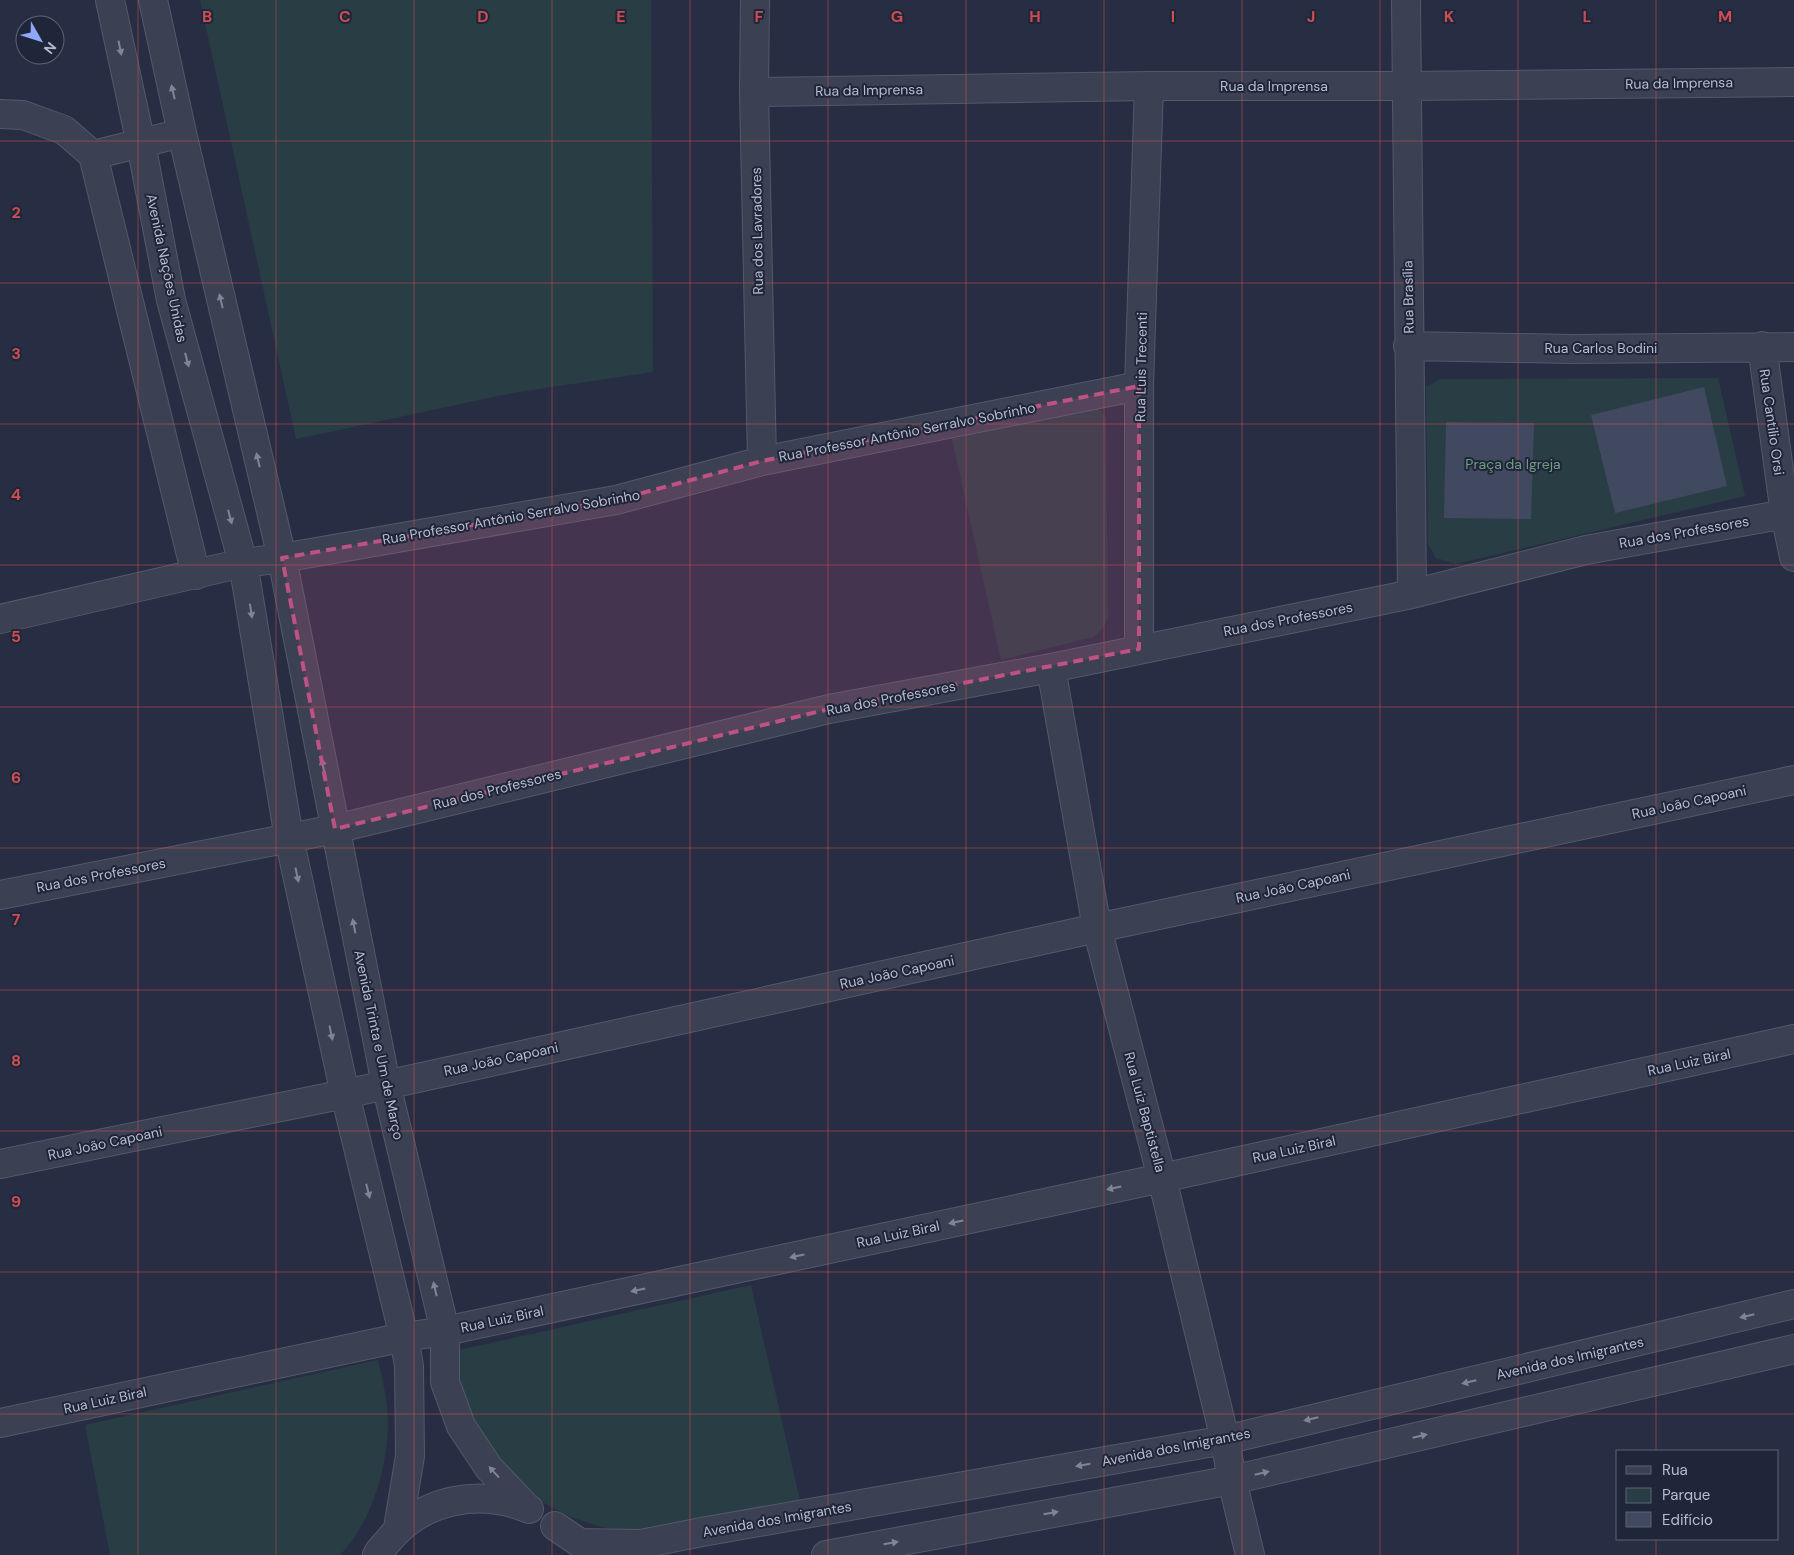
<svg xmlns="http://www.w3.org/2000/svg" width="1794" height="1555" font-family="'DM Sans',sans-serif">
<rect width="100%" height="100%" fill="#272e44"/>
<!-- green -->
<path fill="#293d45" d="M200,0H651L653,372L512,393L296,439Z
M1718,378L1745,496L1456,564L1436,558L1428,544L1426,387L1440,379Z
M1089,408L1101,410L1106,419L1108,618L1102,630L1093,637L1001,660L952,439Z
M751,1285L801,1505L631,1532L601,1527L571,1517L544,1503L520,1485L481,1438L468,1411L459,1381L455,1351Z
M378,1360C383,1383 389,1405 388,1428C386,1472 371,1523 340,1555H110L85,1425Z"/>
<!-- building -->
<path fill="#414961" d="M1704,387L1727,486L1615,513L1591,415Z
M1446,422L1534,423L1531,519L1444,518Z"/>
<g fill="none" stroke-linecap="round" stroke-linejoin="round">
<defs>
<path id="minor" d="M110,0L141,144L171,300L243,563L289,838L345,1094L404,1337L409,1366L410,1456L398,1528
M153,0L182,133L282,558L386,1084L445,1331V1382L461,1426L489,1468L527,1508
M755,0L754,92L762,461
M1406,0L1412,594
M754,92L1149,86H1406L1794,82
M0,114L23,115L64,130L93,155
M93,155L196,575
M93,155L182,133
M1408,346L1572,349L1794,347
M1762,346L1785,514L1794,557
M0,619L243,563L282,558L616,500L762,461L1139,386
M1139,649V386L1149,86
M1051,668L1097,928L1162,1178L1225,1440L1232,1480L1250,1555
M0,895L335,829L829,709L1051,668L1412,594L1586,550L1785,514
M0,1164L345,1094L1097,928L1794,780
M0,1423L404,1337L445,1331L1162,1178L1794,1039
M555,1526L580,1543L641,1544L702,1532L1225,1440L1794,1304
M377,1555C380,1549 385,1545 389,1540C423,1499 480,1488 529,1509
M826,1555L1232,1480L1794,1349"/>
</defs>
<!-- minor casing -->
<use href="#minor" stroke="#53596a" stroke-width="30"/>
<!-- minor -->
<use href="#minor" stroke="#3b4153" stroke-width="28"/>
</g>
<!-- one-way arrows -->
<defs><path id="oneway-solid" d="M-6-.8H1V-3.2L6.5 0L1 3.2V.8H-6Z" transform="scale(1.25)"/></defs>
<g fill="#808596">
<use href="#oneway-solid" transform="translate(120 48) rotate(78)"/>
<use href="#oneway-solid" transform="translate(173 92) rotate(-103)"/>
<use href="#oneway-solid" transform="translate(221 301) rotate(-103)"/>
<use href="#oneway-solid" transform="translate(187 360) rotate(75)"/>
<use href="#oneway-solid" transform="translate(258 460) rotate(-103)"/>
<use href="#oneway-solid" transform="translate(230 517) rotate(75)"/>
<use href="#oneway-solid" transform="translate(251 611) rotate(81)"/>
<use href="#oneway-solid" transform="translate(323 766) rotate(-101)"/>
<use href="#oneway-solid" transform="translate(297 875) rotate(78)"/>
<use href="#oneway-solid" transform="translate(354 926) rotate(-101)"/>
<use href="#oneway-solid" transform="translate(331 1033) rotate(78)"/>
<use href="#oneway-solid" transform="translate(1114 1188) rotate(168)"/>
<use href="#oneway-solid" transform="translate(368 1191) rotate(76)"/>
<use href="#oneway-solid" transform="translate(956 1222) rotate(168)"/>
<use href="#oneway-solid" transform="translate(797 1256) rotate(168)"/>
<use href="#oneway-solid" transform="translate(435 1289) rotate(-103)"/>
<use href="#oneway-solid" transform="translate(638 1290) rotate(168)"/>
<use href="#oneway-solid" transform="translate(1747 1316) rotate(167)"/>
<use href="#oneway-solid" transform="translate(1469 1382) rotate(167)"/>
<use href="#oneway-solid" transform="translate(1311 1419) rotate(167)"/>
<use href="#oneway-solid" transform="translate(1420 1436) rotate(-13)"/>
<use href="#oneway-solid" transform="translate(1083 1465) rotate(170)"/>
<use href="#oneway-solid" transform="translate(494 1472) rotate(-132)"/>
<use href="#oneway-solid" transform="translate(1262 1473) rotate(-13)"/>
<use href="#oneway-solid" transform="translate(1051 1513) rotate(-10)"/>
<use href="#oneway-solid" transform="translate(891 1543) rotate(-10)"/>
</g>
<!-- marked area -->
<path fill="#be5283" fill-opacity="0.2" stroke="#be5283" stroke-width="4" stroke-dasharray="10 6" stroke-linejoin="round" d="M1139,386V649L829,709L335,829L282,558L616,500L762,461Z"/>
<!-- grid -->
<path fill="none" stroke="#ce4d51" stroke-width="1" stroke-opacity="0.55" d="M138,0V1555M276,0V1555M414,0V1555M552,0V1555M690,0V1555M828,0V1555M966,0V1555M1104,0V1555M1242,0V1555M1380,0V1555M1518,0V1555M1656,0V1451M0,141H1794M0,283H1794M0,424H1794M0,565H1794M0,707H1794M0,848H1794M0,990H1794M0,1131H1794M0,1272H1794M0,1414H1794M1656,1539V1555"/>
<g text-anchor="middle" dominant-baseline="central" stroke-width="4" stroke-linejoin="round" paint-order="stroke">
<!-- street labels -->
<g font-size="14" fill="#b8bdcd" stroke="#202639">
<text transform="translate(1679 83) rotate(-1)">Rua da Imprensa</text>
<text x="1274" y="86">Rua da Imprensa</text>
<text transform="translate(869 90) rotate(-1)">Rua da Imprensa</text>
<text transform="translate(757 231) rotate(-91)">Rua dos Lavradores</text>
<text transform="translate(167 268) rotate(78)">Avenida Nações Unidas</text>
<text transform="translate(1408 297) rotate(-91)">Rua Brasília</text>
<text x="1601" y="348">Rua Carlos Bodini</text>
<text transform="translate(1141 367) rotate(-89)">Rua Luis Trecenti</text>
<text transform="translate(1772 422) rotate(82)">Rua Cantilio Orsi</text>
<text transform="translate(907 432) rotate(-11)">Rua Professor Antônio Serralvo Sobrinho</text>
<text transform="translate(511 517) rotate(-10)">Rua Professor Antônio Serralvo Sobrinho</text>
<text transform="translate(1684 532) rotate(-10)">Rua dos Professores</text>
<text transform="translate(1288 619) rotate(-11)">Rua dos Professores</text>
<text transform="translate(891 698) rotate(-11)">Rua dos Professores</text>
<text transform="translate(497 789) rotate(-14)">Rua dos Professores</text>
<text transform="translate(1689 802) rotate(-12)">Rua João Capoani</text>
<text transform="translate(101 875) rotate(-11)">Rua dos Professores</text>
<text transform="translate(1293 886) rotate(-12)">Rua João Capoani</text>
<text transform="translate(897 972) rotate(-12)">Rua João Capoani</text>
<text transform="translate(379 1045) rotate(78)">Avenida Trinta e Um de Março</text>
<text transform="translate(501 1059) rotate(-12)">Rua João Capoani</text>
<text transform="translate(1689 1062) rotate(-12)">Rua Luiz Biral</text>
<text transform="translate(1145 1112) rotate(75)">Rua Luiz Baptistella</text>
<text transform="translate(105 1143) rotate(-12)">Rua João Capoani</text>
<text transform="translate(1294 1149) rotate(-12)">Rua Luiz Biral</text>
<text transform="translate(898 1234) rotate(-12)">Rua Luiz Biral</text>
<text transform="translate(502 1319) rotate(-12)">Rua Luiz Biral</text>
<text transform="translate(1570 1358) rotate(-13)">Avenida dos Imigrantes</text>
<text transform="translate(105 1400) rotate(-12)">Rua Luiz Biral</text>
<text transform="translate(1176 1447) rotate(-11)">Avenida dos Imigrantes</text>
<text transform="translate(777 1519) rotate(-10)">Avenida dos Imigrantes</text>
</g>
<!-- park labels -->
<g font-size="14" fill="#6f9e81" stroke="#202639">
<text x="1513" y="464">Praça da Igreja</text>
</g>
</g>
<g font-size="16" text-anchor="middle" font-weight="bold" fill="#ce4d51" stroke="#202639" stroke-width="4" stroke-linejoin="round" paint-order="stroke">
<text x="207" y="22">B</text>
<text x="345" y="22">C</text>
<text x="483" y="22">D</text>
<text x="621" y="22">E</text>
<text x="759" y="22">F</text>
<text x="897" y="22">G</text>
<text x="1035" y="22">H</text>
<text x="1173" y="22">I</text>
<text x="1311" y="22">J</text>
<text x="1449" y="22">K</text>
<text x="1587" y="22">L</text>
<text x="1725" y="22">M</text>
<text x="16" y="218">2</text>
<text x="16" y="359">3</text>
<text x="16" y="500">4</text>
<text x="16" y="642">5</text>
<text x="16" y="783">6</text>
<text x="16" y="925">7</text>
<text x="16" y="1066">8</text>
<text x="16" y="1207">9</text>
</g>
<!-- legend -->
<rect x="1616" y="1450" width="162" height="90" fill="#202639" stroke="#5d6274"/>
<rect x="1626" y="1466" width="25" height="8" fill="#3b4153" stroke="#5d6274"/>
<text x="1662" y="1475" font-size="15" fill="#b8bdcd">Rua</text>
<rect x="1626" y="1488" width="25" height="15" fill="#293d45" stroke="#5d6274"/>
<text x="1662" y="1500" font-size="15" fill="#b8bdcd">Parque</text>
<rect x="1626" y="1512" width="25" height="15" fill="#414961" stroke="#5d6274"/>
<text x="1662" y="1525" font-size="15" fill="#b8bdcd">Edifício</text>
<!-- north arrow -->
<g transform="translate(40 40) rotate(129)"><circle r="24" fill="#202639" stroke="#5d6274"/>
<path d="M0-4L9 19L0 12L-9 19Z" fill="#90a8fa"/>
<text y="-8" font-size="14" font-weight="bold" text-anchor="middle" fill="#b8bdcd">N</text>
</g>
</svg>
